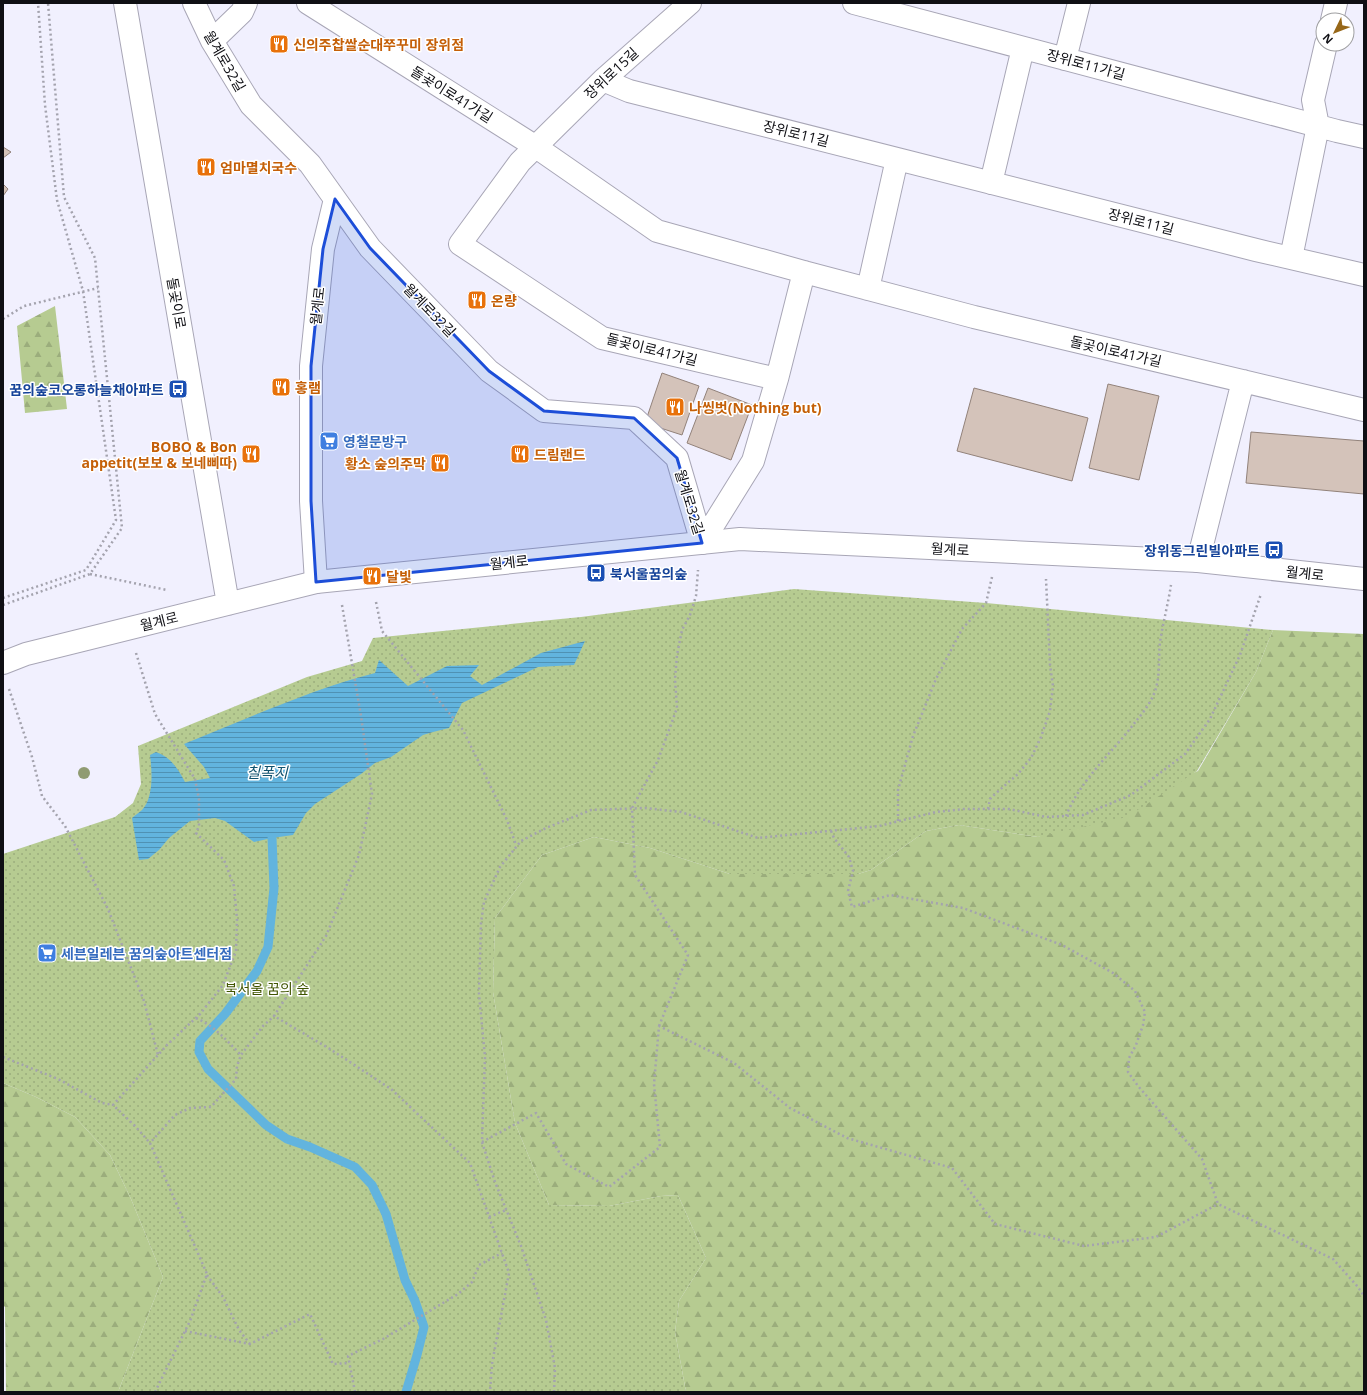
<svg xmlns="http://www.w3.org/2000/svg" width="1367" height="1395" font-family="'Open Sans','Noto Sans KR',sans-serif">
<defs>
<pattern id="forest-firs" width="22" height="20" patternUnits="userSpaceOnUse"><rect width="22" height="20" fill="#b6cb91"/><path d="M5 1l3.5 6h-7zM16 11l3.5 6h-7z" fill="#9bad7c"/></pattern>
<pattern id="park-dots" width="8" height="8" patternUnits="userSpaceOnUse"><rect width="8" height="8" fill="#b6cb91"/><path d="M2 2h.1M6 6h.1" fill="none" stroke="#9bad7c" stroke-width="1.8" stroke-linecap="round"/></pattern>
<pattern id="water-rules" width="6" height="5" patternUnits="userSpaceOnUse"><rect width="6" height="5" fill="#62b4de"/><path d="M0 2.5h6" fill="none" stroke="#4f91b3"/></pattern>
</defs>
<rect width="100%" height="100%" fill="#f1f0fe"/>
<!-- forest -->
<path fill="url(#forest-firs)" d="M55,306L67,409L25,413L17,326Z
M1273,630L1364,634V1392H686L675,1332L679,1301L706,1258L678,1195L661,1196L609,1206L549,1205L515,1123L493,992L495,918L542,855L594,837L650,848L730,874H858L871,870L926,831L959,825L1038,837L1198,771L1256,672Z
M3,1083L36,1097L75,1117L110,1155L131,1199L163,1277L118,1392H6L5,1307L3,1305Z"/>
<!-- park -->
<path fill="url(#park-dots)" d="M794,589L986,603L1273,630L1256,672L1197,771L1127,817L1038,837L959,825L926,831L871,870L858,874H730L650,848L594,837L542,855L495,918L493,992L515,1123L549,1205L609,1206L661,1196L678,1195L706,1258L679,1301L675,1332L686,1392H118L163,1277L131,1199L110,1155L75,1117L36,1097L3,1083V854L115,817L133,803L141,784L138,746L307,677L362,661L373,638L581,617Z"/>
<!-- water -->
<path fill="url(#water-rules)" d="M585,641L574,665L538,667L462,703L449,728L433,732L423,735L391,757L375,763L361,774L315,804L306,813L293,835L272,838L254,842L225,821L215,818L190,821L169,838L159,850L148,859L139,860L132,818C135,815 139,813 142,810C154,797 152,771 150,755L156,752C171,757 178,769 185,782L210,778L204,767L184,744C247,719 309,690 375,673L379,660L408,686L447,666L479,665L470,676L482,685L541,653Z"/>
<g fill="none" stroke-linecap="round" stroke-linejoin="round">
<!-- stream -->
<path stroke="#62b4de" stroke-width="9" d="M272,838L274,888L268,947L257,971L225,1014L200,1041L199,1052L208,1069L266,1125L287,1139L310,1147L355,1167L372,1185L386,1214L405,1280L415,1301L424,1327L417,1355L406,1392"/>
</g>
<!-- building -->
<path fill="#d4c3ba" stroke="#92827a" d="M3,147L11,152L3,158Z
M3,184L8,189L3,196Z
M662,373L699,386L682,435L645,423Z
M1108,384L1159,396L1139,480L1089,468Z
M708,388L752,405L731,460L687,443Z
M974,388L1088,418L1072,481L957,451Z
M1251,432L1364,441V494L1246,483Z"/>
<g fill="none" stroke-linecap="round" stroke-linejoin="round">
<defs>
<path id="minor" d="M194,3L212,41L251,105L310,164L370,248L489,371L544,411L634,418L677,458L702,543
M308,3L536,147L657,231L804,272L974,317L1364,410
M690,3L603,80L520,162L460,244L602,338L777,379
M854,3L1337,131L1364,137
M1332,20L1336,3
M212,41L242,12L246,3
M1065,59L1079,3
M603,80L629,91L1256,250L1364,275
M991,183L1023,48
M1291,258L1318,126L1313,100L1326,44
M868,289L897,159
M702,543L753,461L777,379L804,272
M1198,561L1243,381
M316,582L311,501V366L323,249L335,199"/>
<path id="major" d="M125,3L228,604
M3,663L26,654L316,582L740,539L1198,561L1364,579"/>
</defs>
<!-- minor casing -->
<use href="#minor" stroke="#a8a6b6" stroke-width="24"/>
<!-- major casing -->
<use href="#major" stroke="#a8a6b6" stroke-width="24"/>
<!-- path -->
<path stroke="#a4a3ae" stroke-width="2.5" stroke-dasharray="2 3" stroke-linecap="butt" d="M3,319L24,306L98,288
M90,574L167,590
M3,598L86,570L116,520L83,291L57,200L45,105L38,3
M376,602L382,631L463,730L507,820L516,845
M3,605L90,574L122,528L95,258L64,197L48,3
M342,605L361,716L372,794L359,855L326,936L274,1016L330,1049L391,1089L470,1163L509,1273L492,1364L490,1392
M136,653L155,714L195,779L199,799V826L196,833L224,860L234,886L237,919L236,951L223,985L200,1014L167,1045L113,1105L135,1126L150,1143
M9,689L32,757L42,796L65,826L108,909L144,1001L158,1055
M988,809L990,799L995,794L1018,774L1031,758L1041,737L1050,711L1053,686L1050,665L1046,579
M1066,816C1080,780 1113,752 1136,721C1142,714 1149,705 1153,696C1161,679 1158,660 1160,642C1163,623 1168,604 1171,585
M898,821V790L913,736L936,679L962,629L986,603L992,577
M831,831L834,838L849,857L853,871L848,891L852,907L890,895L963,908L1062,945L1113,973L1135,991L1145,1012L1143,1025L1136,1045L1129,1058L1128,1072L1138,1086L1202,1159L1218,1204L1333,1259L1358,1287L1364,1296
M196,1018C216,1027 226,1040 241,1055
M659,1026L688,955L635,875L632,808L658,760L677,708L675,679L677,655L682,630L690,615L696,596L698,570
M3,1057L58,1079L102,1103L113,1105
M482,1142L536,1113L566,1164L609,1187L660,1147L654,1084L659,1026L734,1063L790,1108L847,1138L952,1168L995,1224L1084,1246L1156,1237L1218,1204
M489,1217L506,1210
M207,1275L223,1297L239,1330L250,1344
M185,1331L250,1344L310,1314L333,1364L349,1363
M155,1392L190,1321L207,1274L150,1143L175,1115L190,1108L211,1107L236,1079L237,1066L241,1055L263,1026L274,1016
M355,1392L348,1356L383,1339L458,1294L472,1282L479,1265L502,1253
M554,1392L555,1368L546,1320L521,1246L495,1182L482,1142L485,1057L479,994L481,923L484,902L500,867L521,841L546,828L591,810L645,808L681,812L758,838L879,826L936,812L964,809H1009L1046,817L1083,815L1131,795L1185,754L1210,719L1240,655L1261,594"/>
<!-- minor -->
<use href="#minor" stroke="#fff" stroke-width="22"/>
<!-- major -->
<use href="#major" stroke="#fff" stroke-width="22"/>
</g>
<!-- trees -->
<circle fill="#909b72" cx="84" cy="773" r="6"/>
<!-- marked area -->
<path fill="#1d4ed8" fill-opacity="0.2" stroke="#1d4ed8" stroke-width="3" stroke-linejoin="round" d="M335,199L370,248L489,371L544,411L634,418L677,458L702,543L316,582L311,501V366L323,249Z"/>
<!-- icons -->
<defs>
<symbol id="restaurant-square" viewBox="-11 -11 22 22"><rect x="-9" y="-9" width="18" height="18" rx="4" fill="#e8710a" stroke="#fff"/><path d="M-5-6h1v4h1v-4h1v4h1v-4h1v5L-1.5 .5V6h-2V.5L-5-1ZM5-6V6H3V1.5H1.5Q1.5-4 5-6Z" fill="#fff"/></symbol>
<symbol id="bus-square" viewBox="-11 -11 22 22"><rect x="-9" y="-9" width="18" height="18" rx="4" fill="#1a4fb4" stroke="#fff"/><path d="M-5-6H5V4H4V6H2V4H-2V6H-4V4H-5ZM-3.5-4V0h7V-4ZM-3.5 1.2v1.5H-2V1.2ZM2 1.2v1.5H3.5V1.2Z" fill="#fff"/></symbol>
<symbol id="supermarket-square" viewBox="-11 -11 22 22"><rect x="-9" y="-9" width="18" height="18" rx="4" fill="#3f7fe0" stroke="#fff"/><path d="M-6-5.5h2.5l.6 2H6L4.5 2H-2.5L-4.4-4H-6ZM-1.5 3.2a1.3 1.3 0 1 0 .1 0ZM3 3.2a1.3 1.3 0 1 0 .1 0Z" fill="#fff"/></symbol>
</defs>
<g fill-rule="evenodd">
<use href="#restaurant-square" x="268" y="33" width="22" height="22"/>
<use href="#restaurant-square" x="195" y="156" width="22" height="22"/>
<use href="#restaurant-square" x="466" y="289" width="22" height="22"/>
<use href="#restaurant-square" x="270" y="376" width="22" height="22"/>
<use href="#bus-square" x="167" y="378" width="22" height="22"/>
<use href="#restaurant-square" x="664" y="396" width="22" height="22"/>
<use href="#supermarket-square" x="318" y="430" width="22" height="22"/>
<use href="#restaurant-square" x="240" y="443" width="22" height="22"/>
<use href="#restaurant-square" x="509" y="443" width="22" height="22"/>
<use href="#restaurant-square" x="429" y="452" width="22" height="22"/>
<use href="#bus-square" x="1263" y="539" width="22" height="22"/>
<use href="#bus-square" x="585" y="562" width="22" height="22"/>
<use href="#restaurant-square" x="361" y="565" width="22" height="22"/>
<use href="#supermarket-square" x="36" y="942" width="22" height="22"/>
</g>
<g text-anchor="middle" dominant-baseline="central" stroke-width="3" stroke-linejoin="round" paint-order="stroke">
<!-- food labels -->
<g font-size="14" font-weight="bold" fill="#c56008" stroke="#fff" text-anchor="start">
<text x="293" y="44">신의주찹쌀순대쭈꾸미 장위점</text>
<text x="220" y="167">엄마멸치국수</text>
<text x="491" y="300">온량</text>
<text x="295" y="387">홍램</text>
<text x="689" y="407">나씽벗(Nothing but)</text>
<text x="237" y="446" text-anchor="end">BOBO &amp; Bon<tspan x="237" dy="16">appetit(보보 &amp; 보네삐따)</tspan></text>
<text x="534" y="454">드림랜드</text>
<text x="426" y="463" text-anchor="end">황소 숲의주막</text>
<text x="386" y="576">달빛</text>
</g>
<!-- street labels -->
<g font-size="14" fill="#0f0f14" stroke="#fff">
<text transform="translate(225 61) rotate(60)">월계로32길</text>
<text transform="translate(1086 64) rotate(15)">장위로11가길</text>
<text transform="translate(611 73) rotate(-43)">장위로15길</text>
<text transform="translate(452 94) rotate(32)">돌곶이로41가길</text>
<text transform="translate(796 133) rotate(14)">장위로11길</text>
<text transform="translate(1141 221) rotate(14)">장위로11길</text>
<text transform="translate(177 303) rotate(80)">돌곶이로</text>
<text transform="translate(317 306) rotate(-84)">월계로</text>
<text transform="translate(430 310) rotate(46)">월계로32길</text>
<text transform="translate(652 349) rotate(14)">돌곶이로41가길</text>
<text transform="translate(1116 351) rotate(13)">돌곶이로41가길</text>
<text transform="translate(690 502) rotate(73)">월계로32길</text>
<text transform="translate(950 549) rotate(3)">월계로</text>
<text transform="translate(509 562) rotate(-6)">월계로</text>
<text transform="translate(1305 573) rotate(6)">월계로</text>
<text transform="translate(159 621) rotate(-14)">월계로</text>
</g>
<!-- transit labels -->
<g font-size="14" font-weight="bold" fill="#164399" stroke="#fff" text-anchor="end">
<text x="164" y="389">꿈의숲코오롱하늘채아파트</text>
<text x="1260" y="550">장위동그린빌아파트</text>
<text x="610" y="573" text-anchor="start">북서울꿈의숲</text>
</g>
<!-- shop labels -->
<g font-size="14" font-weight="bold" fill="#366cbe" stroke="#fff" text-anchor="start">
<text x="343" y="441">영철문방구</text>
<text x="61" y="953">세븐일레븐 꿈의숲아트센터점</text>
</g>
<!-- park labels -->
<g font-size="14" fill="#405500" stroke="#fff">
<text x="267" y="988">북서울 꿈의 숲</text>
</g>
<!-- water labels -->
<g font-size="15" font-style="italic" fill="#10526f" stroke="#fff">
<text x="267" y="772">칠폭지</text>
</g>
</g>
<!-- border -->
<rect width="1367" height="1395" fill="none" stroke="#0f0f14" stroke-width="8"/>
<!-- north arrow -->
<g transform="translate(1335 32) rotate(227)"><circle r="19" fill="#ffffff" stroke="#9f9fa1"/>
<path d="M0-3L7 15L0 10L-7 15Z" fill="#976718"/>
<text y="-6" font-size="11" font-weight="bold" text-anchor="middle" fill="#0f0f14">N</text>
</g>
</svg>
